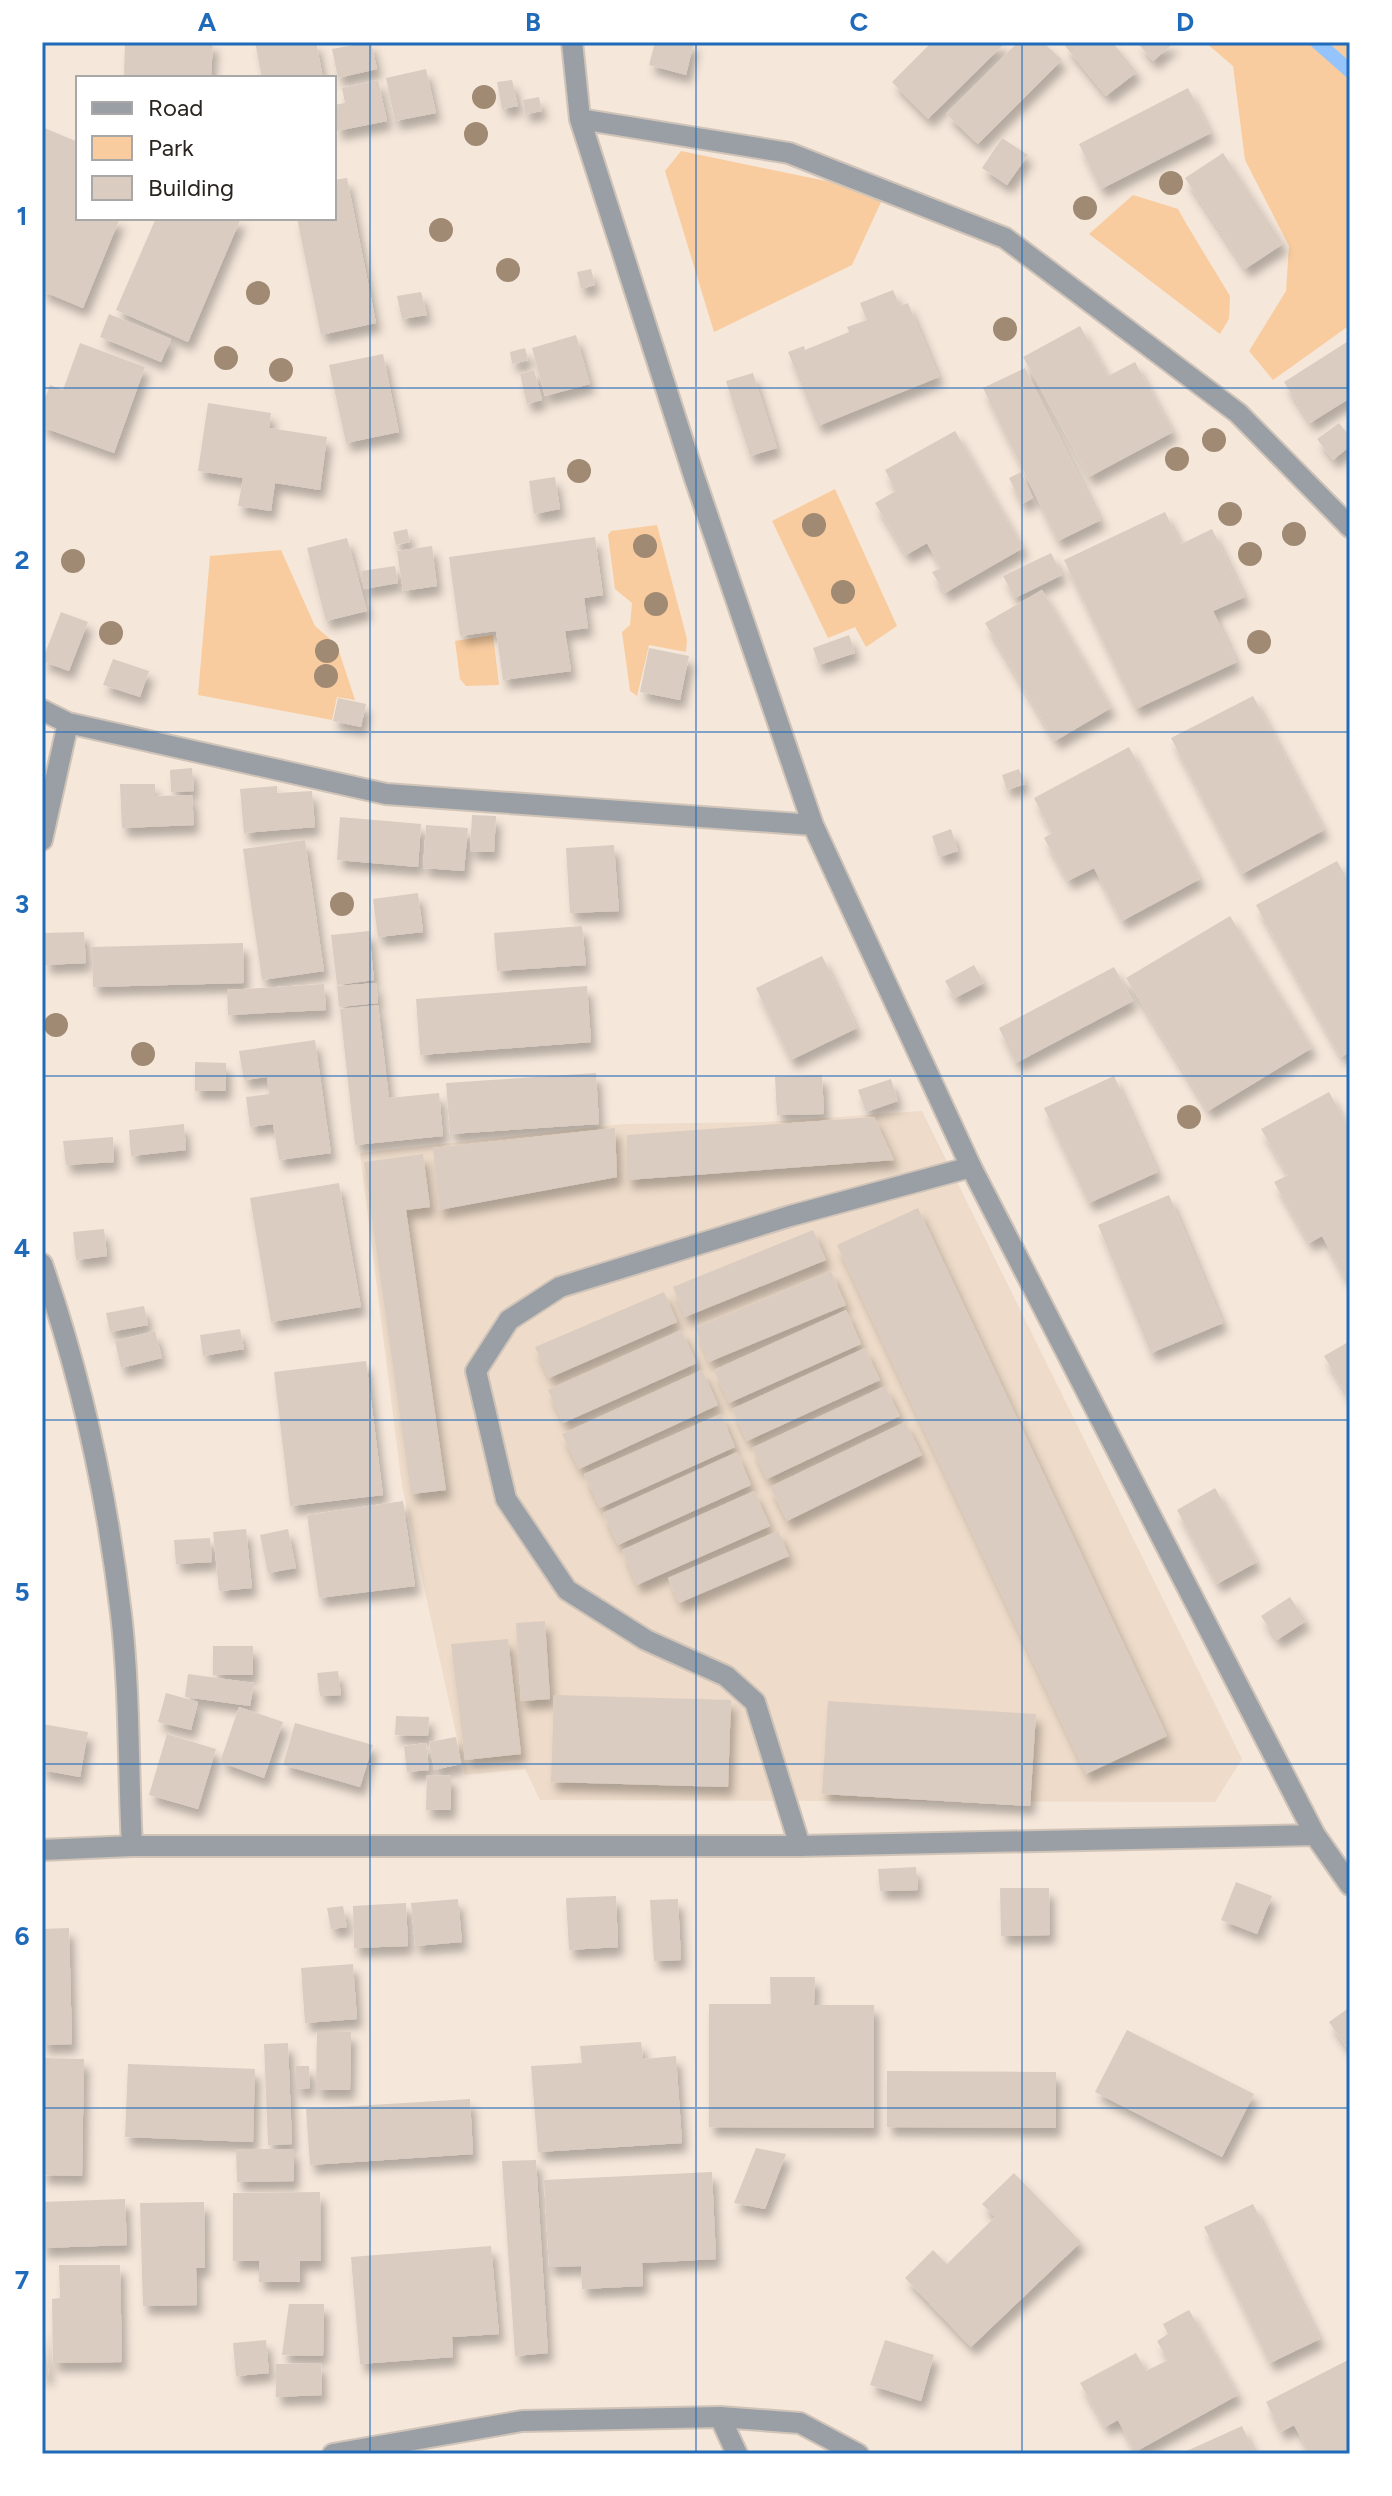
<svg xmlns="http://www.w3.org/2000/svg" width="1392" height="2496" font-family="Figtree,sans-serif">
<defs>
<filter id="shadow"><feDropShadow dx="5" dy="9" stdDeviation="4" flood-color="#0004"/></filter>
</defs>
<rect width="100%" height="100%" fill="#f5e7da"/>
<!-- built -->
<path fill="#eedbc9" d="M922,1111L1242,1759L1215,1802L540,1800L525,1769L465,1775L402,1486L360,1153L624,1124L767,1122Z"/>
<!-- green -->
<path fill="#f9cc9f" d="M1205,42H1350V325L1273,380L1249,351L1286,291L1289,246L1245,160L1233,66Z
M681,151L831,182L882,200L852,265L714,332L665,171Z
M1133,195L1178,209L1187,225L1230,296L1229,319L1220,334L1089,234Z
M835,489L897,626L866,647L855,627L828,638L772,521Z
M657,525L687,639L686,652L649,645L637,696L630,691L622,632L630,625L632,603L615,589L608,535L611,531Z
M281,550L315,626L337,645L355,700L337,697L332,720L198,695L210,556Z
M493,635L499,685L466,686L460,679L455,641Z"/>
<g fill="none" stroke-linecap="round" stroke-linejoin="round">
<!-- stream -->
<path stroke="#95c4fd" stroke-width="14" d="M1317,42L1350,71"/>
</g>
<!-- building -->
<path fill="#daccc0" filter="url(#shadow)" d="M125,42H213L211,78H124Z
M255,42H316L323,78H262Z
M371,42L377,69L338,78L332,49Z
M655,42H694L686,75L649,65Z
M932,42H1006L928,119L892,82Z
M1018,42H1043L1062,60L978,144L946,114Z
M1070,42H1112L1137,72L1106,96L1065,46Z
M1137,42H1175L1153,61Z
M426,69L436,113L395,121L386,78Z
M378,80L387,121L337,131L334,105L345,103L342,88Z
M512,80L518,106L502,109L497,82Z
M1188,88L1211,133L1101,189L1079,144Z
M539,97L542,111L525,114L523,100Z
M42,127L78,142V218H120L83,308L42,291Z
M1002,138L1028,155L1007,185L982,168Z
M1223,153L1283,244L1245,269L1185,178Z
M347,178L376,323L321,335L297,218H334V180Z
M156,218H241L188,342L116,310Z
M591,269L595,285L581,289L577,272Z
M893,290L900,306L908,303L939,377L818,426L788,352L804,346L805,350L849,332L847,327L867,320L860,303Z
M421,292L427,315L402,319L397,296Z
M109,314L171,339L161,362L100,337Z
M1080,326L1108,376L1135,362L1173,432L1089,477L1023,357Z
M576,335L590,384L545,396L532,348Z
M1350,340V398L1310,423L1284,382Z
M80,343L145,367L114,453L42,427V406L50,385L63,390Z
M525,348L528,360L512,364L510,352Z
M383,354L399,432L346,443L329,365Z
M1025,368L1101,520L1058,541L983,388Z
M534,370L542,400L527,404L520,374Z
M753,373L777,448L750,456L726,381Z
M208,403L271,413L269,428L327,437L320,490L275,483L271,511L238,506L243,478L198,471Z
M1339,423L1350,437V446L1333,460L1317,439Z
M955,431L1023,548L945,593L932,572L941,568L927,543L906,555L875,503L896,491L885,470Z
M1021,472L1033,498L1022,504L1009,478Z
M555,477L560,509L534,514L529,481Z
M1165,512L1181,544L1212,529L1245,597L1213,611L1237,662L1136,709L1064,560Z
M407,529L410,542L396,545L393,532Z
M595,537L603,595L584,598L588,628L565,631L571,671L503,680L496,631L460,636L449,557Z
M347,538L367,611L326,621L307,548Z
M432,546L437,586L403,591L397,551Z
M1051,553L1062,575L1015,598L1003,576Z
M395,566L398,583L364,589L361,571Z
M1042,590L1111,708L1055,741L985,623Z
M61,612L88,622L69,671L42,661Z
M849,635L855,653L819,665L813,648Z
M649,648L689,656L680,700L640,692Z
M113,659L149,671L140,697L103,685Z
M1253,696L1324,830L1242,874L1171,738Z
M338,698L366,704L361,727L333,721Z
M1129,747L1200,879L1122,921L1094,868L1068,881L1044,838L1052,833L1034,798Z
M192,768L194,791L171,792L170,770Z
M1019,769L1025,784L1007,790L1002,775Z
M120,784H155V796L192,795L194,825L122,828Z
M277,786V793L312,791L315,827L244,833L240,789Z
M472,815L496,816L494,852L470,851Z
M340,817L421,824L418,867L337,860Z
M426,825L468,828L464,871L423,868Z
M951,829L958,851L939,857L932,836Z
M305,840L324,971L262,980L243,849Z
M614,845L619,911L570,913L566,848Z
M1337,861L1350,884V1052L1341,1057L1256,905Z
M418,893L423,932L378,937L373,899Z
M1230,916L1312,1048L1208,1111L1126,978Z
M582,926L586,965L497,971L494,933Z
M369,931L374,980L337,985L331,935Z
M84,932L86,963L45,965L44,933Z
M243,943L244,983L93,987L92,947Z
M822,956L857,1028L791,1060L756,988Z
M974,965L984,983L955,998L945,981Z
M1114,967L1133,1001L1016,1063L999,1028Z
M376,983L378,1003L339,1007L337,986Z
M324,984L326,1010L228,1015L227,990Z
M587,986L591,1042L420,1055L416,999Z
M378,1005L389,1098L439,1093L443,1136L355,1145L340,1009Z
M315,1040L331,1153L279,1160L273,1124L250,1127L246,1097L269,1094L267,1077L244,1080L239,1051Z
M195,1062L226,1063V1091H195Z
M596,1073L599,1124L450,1134L446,1083Z
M822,1075L824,1114L777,1115L775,1077Z
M1114,1076L1158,1172L1089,1203L1044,1108Z
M891,1079L898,1101L866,1112L858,1090Z
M1329,1092L1350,1130V1275L1345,1278L1322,1236L1309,1243L1274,1182L1288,1175L1261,1129Z
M874,1117L894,1160L627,1180V1135Z
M184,1124L186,1150L131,1156L129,1130Z
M615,1128L617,1177L439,1210L433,1148Z
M113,1137L114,1162L66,1165L63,1141Z
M423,1154L430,1207L406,1210L446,1490L411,1494L364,1162Z
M339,1183L361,1307L271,1322L250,1198Z
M1169,1195L1223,1323L1151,1353L1098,1225Z
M918,1208L1167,1736L1086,1774L837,1245Z
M104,1229L107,1256L76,1260L73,1232Z
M813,1230L826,1260L685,1317L673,1287Z
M831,1271L846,1305L709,1362L695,1328Z
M664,1292L677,1322L549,1378L535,1347Z
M144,1306L148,1325L110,1332L106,1313Z
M846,1310L861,1344L729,1403L714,1370Z
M240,1329L244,1349L203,1356L200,1335Z
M681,1330L697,1363L563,1423L548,1390Z
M155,1331L162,1358L121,1368L115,1341Z
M1350,1341V1400L1324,1356Z
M865,1348L880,1380L747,1441L732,1409Z
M366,1361L383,1495L290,1506L274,1372Z
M702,1370L718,1405L579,1469L562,1434Z
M885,1386L900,1416L767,1479L752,1448Z
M721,1414L735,1447L600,1508L584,1474Z
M905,1422L922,1455L787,1521L770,1487Z
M737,1452L751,1485L618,1545L603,1513Z
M1215,1488L1257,1562L1217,1584L1177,1510Z
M754,1491L770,1526L637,1585L622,1550Z
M403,1501L415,1586L319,1598L307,1515Z
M246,1529L252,1588L219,1591L213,1532Z
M288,1529L296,1568L268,1573L260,1535Z
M778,1531L789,1556L679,1603L668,1578Z
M210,1538L212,1562L176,1564L174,1540Z
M1290,1597L1306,1621L1277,1640L1261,1616Z
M545,1621L550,1699L521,1701L516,1623Z
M508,1639L521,1754L465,1760L451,1644Z
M213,1646H253V1675H213Z
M338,1671L341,1695L320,1696L317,1673Z
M188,1674L254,1683L250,1706L185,1697Z
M166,1693L198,1702L191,1730L158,1722Z
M554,1695L731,1700L728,1787L551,1782Z
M828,1701L1036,1714L1030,1806L822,1794Z
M239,1707L283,1722L264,1778L220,1762Z
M396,1716L429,1717L428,1736L395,1735Z
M295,1723L373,1745L360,1787L283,1765Z
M42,1724L88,1732L80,1777L42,1770Z
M167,1734L216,1749L198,1809L149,1795Z
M456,1737L461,1764L434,1770L429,1742Z
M426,1743L429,1770L407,1772L404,1746Z
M427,1775L451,1776V1810H426Z
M916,1867L918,1890L880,1891L878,1869Z
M1236,1882L1272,1896L1257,1934L1221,1920Z
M1000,1888H1049L1050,1935L1001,1936Z
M616,1896L618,1947L569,1950L566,1898Z
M458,1899L462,1942L415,1946L411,1903Z
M678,1899L681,1960L654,1961L650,1900Z
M406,1903L408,1946L354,1948L353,1906Z
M343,1906L347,1927L331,1929L327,1908Z
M69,1928L72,2044L42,2045V1929Z
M353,1964L357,2019L305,2023L301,1968Z
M770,1977H815L814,2005H874V2128L709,2127V2004H771Z
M1350,2007V2044L1346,2047L1329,2022Z
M1127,2030L1254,2094L1222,2157L1095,2092Z
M317,2032H351L350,2090H316Z
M641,2042L643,2059L676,2056L682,2143L538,2152L531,2066L582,2063L580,2046Z
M288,2043L292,2144L268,2145L264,2044Z
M42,2058L84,2059L82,2176L42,2175Z
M128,2064L255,2069L253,2142L125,2137Z
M296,2066H309L310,2088L296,2089Z
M887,2071L1056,2072V2128L887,2127Z
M470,2099L473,2154L310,2165L306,2109Z
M756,2148L786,2154L765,2209L734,2203Z
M236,2149H294V2181L237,2182Z
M536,2160L548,2353L515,2356L502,2161Z
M712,2172L716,2259L642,2263L643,2286L582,2289L581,2266L549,2267L544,2180Z
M1014,2173L1081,2242L971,2347L905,2278L933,2250L947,2264L995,2217L982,2204Z
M320,2192L321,2261H300V2282H259V2261H233V2193Z
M125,2199L127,2245L42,2248V2202Z
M204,2202L205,2268H196L197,2305L143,2306L140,2203Z
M1253,2204L1320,2339L1270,2363L1204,2227Z
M491,2246L499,2334L452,2337L453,2357L360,2364L351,2257Z
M59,2265H120L122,2362L53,2363L52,2299L60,2298Z
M289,2304H324L323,2356L282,2355Z
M1189,2310L1238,2395L1135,2452L1118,2420L1105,2427L1080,2383L1136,2353L1146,2371L1168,2360L1157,2341L1168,2334L1163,2324Z
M42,2323L49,2376H42Z
M266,2340L269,2373L236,2376L233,2343Z
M885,2340L934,2355L921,2401L870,2385Z
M1350,2359V2454H1310L1294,2425L1281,2432L1266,2402Z
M321,2363L322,2395L276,2397V2364Z
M1242,2426L1254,2452L1180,2454Z"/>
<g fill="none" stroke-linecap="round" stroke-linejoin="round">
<defs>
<path id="lane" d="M800,1846L755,1702L726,1676L646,1640L567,1590L506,1499L476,1371L509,1320L560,1287L790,1216L971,1167
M720,2417L737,2454"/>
<path id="street" d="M572,42L580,119L694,476L813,825L971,1167L1315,1835L1350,1885
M580,119L789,153L1005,238L1238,413L1350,527
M42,710L68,723L386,794L813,825
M42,840L68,723
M42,1264C81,1377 107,1495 121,1614C130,1691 128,1770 132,1846
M42,1850L132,1846H800L1315,1835
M333,2454L522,2421L720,2417L800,2423L858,2454"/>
</defs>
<!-- lane casing -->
<use href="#lane" stroke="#d0c4b9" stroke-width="24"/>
<!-- street casing -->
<use href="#street" stroke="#d0c4b9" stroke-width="24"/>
<!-- lane -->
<use href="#lane" stroke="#9a9fa5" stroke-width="20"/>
<!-- street -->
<use href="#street" stroke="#9a9fa5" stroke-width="20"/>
</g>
<!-- trees -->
<g fill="#a08a73">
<circle cx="484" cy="97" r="12"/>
<circle cx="476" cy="134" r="12"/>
<circle cx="1171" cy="183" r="12"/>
<circle cx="1085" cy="208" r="12"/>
<circle cx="441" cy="230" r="12"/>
<circle cx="508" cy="270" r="12"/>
<circle cx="258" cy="293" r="12"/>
<circle cx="1005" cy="329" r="12"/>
<circle cx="226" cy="358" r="12"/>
<circle cx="281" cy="370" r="12"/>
<circle cx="1214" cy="440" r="12"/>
<circle cx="1177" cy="459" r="12"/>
<circle cx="579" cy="471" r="12"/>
<circle cx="1230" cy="514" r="12"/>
<circle cx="814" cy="525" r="12"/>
<circle cx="1294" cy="534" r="12"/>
<circle cx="645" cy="546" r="12"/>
<circle cx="1250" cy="554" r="12"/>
<circle cx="73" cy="561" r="12"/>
<circle cx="843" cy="592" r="12"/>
<circle cx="656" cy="604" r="12"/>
<circle cx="111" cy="633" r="12"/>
<circle cx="1259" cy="642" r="12"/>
<circle cx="327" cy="651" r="12"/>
<circle cx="326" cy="676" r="12"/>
<circle cx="342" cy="904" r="12"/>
<circle cx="56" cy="1025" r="12"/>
<circle cx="143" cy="1054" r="12"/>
<circle cx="1189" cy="1117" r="12"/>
</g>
<!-- grid -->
<path fill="none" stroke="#1f6ab9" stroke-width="2" stroke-opacity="0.55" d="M370,42V2454M696,42V2454M1022,42V2454M42,388H1350M42,732H1350M42,1076H1350M42,1420H1350M42,1764H1350M42,2108H1350"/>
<!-- border -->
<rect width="1392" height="2496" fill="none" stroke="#ffffff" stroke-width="88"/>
<!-- legend -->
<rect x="76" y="76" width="260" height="144" fill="#ffffff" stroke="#aaa8a6" stroke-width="2"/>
<rect x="92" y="102" width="40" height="12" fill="#9a9fa5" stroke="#aaa8a6" stroke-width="2"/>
<text x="148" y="116" font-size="24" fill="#2a2520">Road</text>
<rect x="92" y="136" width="40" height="24" fill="#f9cc9f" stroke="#aaa8a6" stroke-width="2"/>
<text x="148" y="156" font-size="24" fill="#2a2520">Park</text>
<rect x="92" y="176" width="40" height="24" fill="#daccc0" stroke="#aaa8a6" stroke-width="2"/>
<text x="148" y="196" font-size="24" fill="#2a2520">Building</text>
<rect x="44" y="44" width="1304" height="2408" fill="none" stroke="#1f6ab9" stroke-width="3"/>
<g font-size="26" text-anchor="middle" font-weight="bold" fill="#1f6ab9">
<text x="207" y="31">A</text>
<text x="533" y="31">B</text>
<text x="859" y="31">C</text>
<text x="1185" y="31">D</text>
<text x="22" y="225">1</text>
<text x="22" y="569">2</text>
<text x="22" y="913">3</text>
<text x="22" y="1257">4</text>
<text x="22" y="1601">5</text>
<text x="22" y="1945">6</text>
<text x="22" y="2289">7</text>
</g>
</svg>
